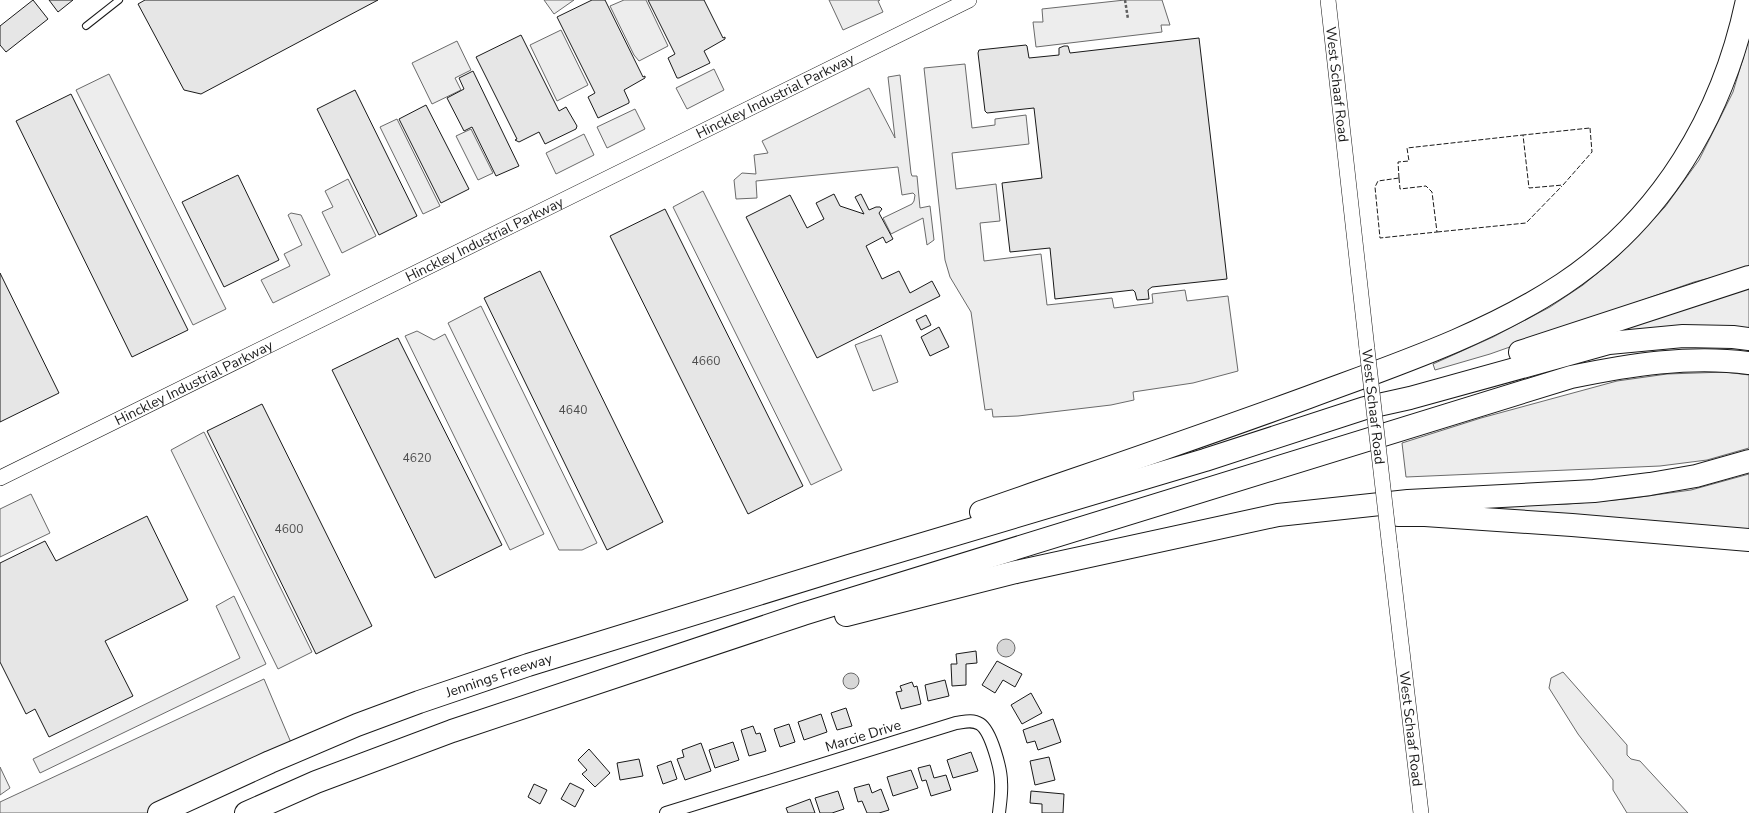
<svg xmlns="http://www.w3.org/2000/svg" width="1749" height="813" font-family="'Nunito Sans',sans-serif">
<rect width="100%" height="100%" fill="#fff"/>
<!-- built -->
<path fill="#ededed" stroke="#6a6a6a" d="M544,0H574L554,14Z
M624,0H646L668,46L639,61L634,55L610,6Z
M829,0H880L878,1L883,12L843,30Z
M1125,0H1162L1170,25H1161L1162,32L1036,47L1033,22H1043L1042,9Z
M561,30L588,85L557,101L530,45Z
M1749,38V268L1694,282L1490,354L1435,370L1433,364L1493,337L1550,307L1583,285L1618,256L1665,207L1699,160L1733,92Z
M457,41L471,70L455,78L461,90L432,104L412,63Z
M965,64L972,128L995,125V119L1026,115L1029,144L952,153L956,189L996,184L1000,221L980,223L984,261L1041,254L1047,305L1112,298L1114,308L1153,303L1152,294L1185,290L1187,301L1228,296L1238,371L1193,383L1133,392L1134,400L1111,405L1018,416L993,417L992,409L985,410L971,312L950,277L945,260L924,68Z
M714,69L724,90L687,109L676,88Z
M109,74L226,309L193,325L76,90Z
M900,75L911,173L912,176H917L920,208L930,206L934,240L927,245L923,218L891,234L883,218L912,204L914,201L915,195L913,193L902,195L898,167L756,181L757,198L736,199L734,180L742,173L756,174L754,155L768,153L762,141L869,88L895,138L888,77Z
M635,109L645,129L607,148L597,127Z
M397,119L440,206L423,214L380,127Z
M471,129L493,173L478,180L456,136Z
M584,134L594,155L556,174L546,153Z
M348,179L376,236L342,253L322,212L333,207L325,191Z
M703,191L842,470L811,485L673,207Z
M291,213L301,215L330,275L273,303L261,280L290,266L284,254L302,245L288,215Z
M1749,286V331L1630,334L1627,323Z
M481,306L597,543L582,550H559L448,323Z
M417,331L434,340L445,334L544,534L510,550L405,336Z
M881,335L898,382L873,391L855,345Z
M1725,372L1749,375V448L1707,460L1660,466L1406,477L1402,443L1481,418L1617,381L1667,374Z
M204,432L312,652L278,669L171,450Z
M1749,474V536L1495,513L1494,506L1567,504L1626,499L1691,490Z
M31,494L50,533L0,557V509Z
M234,596L266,664L40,773L33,759L240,658L216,606Z
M1563,672L1627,745V755L1631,759L1640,761L1688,813H1627L1613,790V780L1578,734L1549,688L1551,678Z
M264,679L295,752L159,813H0V802Z
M0,767L10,788L0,795Z"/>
<!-- water -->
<path fill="#d7d7d7" stroke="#6a6a6a" d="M997 648a9 9 0 1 1 18 0a9 9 0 1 1-18 0Z
M843 681a8 8 0 1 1 16 0a8 8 0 1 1-16 0Z"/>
<!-- building -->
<path fill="#e6e6e6" stroke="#1a1a1a" d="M33,0L48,19L6,52L0,45V26Z
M49,0H73L58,12Z
M145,0H378L201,94L184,90L138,4Z
M592,0H605L643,77L645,76V78L624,90L629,101V103L598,118L588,97L595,93L557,17Z
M648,0H704L723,38L725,37V39L704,51L710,63L679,78H677L668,58L675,54Z
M521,35L559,111L566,107L577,126L576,129L545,144L539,132L519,142L515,140L517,139L476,57Z
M1199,38L1227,279L1152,287L1148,290L1149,299L1137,300L1135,292L1133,290L1055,299L1050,248L1010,252L1002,183L1042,178L1034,108L987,113L985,111L978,53L979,50L1026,45L1027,46L1029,58L1059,55V48L1064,46H1068L1070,53Z
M473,71L519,166L496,176L472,127L464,131L447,98L464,89L459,78Z
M355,90L417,216L379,235L317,109Z
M71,94L188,330L132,357L16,121Z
M426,105L469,189L441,203L399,119Z
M238,175L279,260L224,287L182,202Z
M834,194L840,206L864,214L855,197L861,194L869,210L876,207H880L882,209L879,213L893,239L886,243L883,237L866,246L882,279L899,271L910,293L932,281L940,296L817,358L746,217L790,195L807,228L824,219L816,203Z
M665,209L803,486L748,514L610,236Z
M540,271L663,522L607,550L484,298Z
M0,273L59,393L0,422Z
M926,315L931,325L921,330L916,320Z
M939,327L949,347L930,356L921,337Z
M398,338L502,545L435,578L332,370Z
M262,404L372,626L316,654L207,431Z
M147,516L188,600L105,641L133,696L49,737L35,709L26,714L0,662V563L45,541L56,561Z
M976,651L977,663L966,664V685L952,686L951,664H957L956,654Z
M997,661L1022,674L1015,687L1003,680L995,693L982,685Z
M945,680L949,696L928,701L925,685Z
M912,682L914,687L917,686L921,704L901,709L896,692L902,691L900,686Z
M1031,693L1042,713L1022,724L1011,705Z
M846,708L852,726L837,730L831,713Z
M821,714L827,732L804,740L798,722Z
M1053,719L1061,742L1038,750L1035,741L1027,743L1023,730Z
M789,724L795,742L780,747L774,729Z
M753,726L756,734L760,733L766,751L749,756L741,730Z
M733,742L739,760L715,768L709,750Z
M701,743L711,771L685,780L677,759L684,757L682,750Z
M589,749L610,773L595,787L582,774L587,770L578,760Z
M971,752L978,771L953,778L947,760Z
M1049,757L1055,780L1035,785L1030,761Z
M639,759L643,776L620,780L617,763Z
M671,761L677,779L663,784L657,766Z
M930,765L934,778L946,775L951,790L931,796L926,780L922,781L918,768Z
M911,770L918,788L893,796L887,777Z
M570,783L584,790L575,807L561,799Z
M534,784L547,790L540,804L528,797Z
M869,784L872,793L881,789L889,810L879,813H867L862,801L858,802L854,788Z
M838,791L844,809L832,813H820L815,798Z
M1031,791L1064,794L1063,813H1042V804L1030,803Z
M810,799L815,813H788L786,808Z"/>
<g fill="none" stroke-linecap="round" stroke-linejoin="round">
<defs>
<path id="service" d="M86,26L119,0"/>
<path id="minor" d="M666,813L956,723C964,722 972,719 980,724C991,731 1001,769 1001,782C1002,792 1000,803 999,813"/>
<g id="tertiary">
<path id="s1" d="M1328,0L1367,349"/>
<path id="s2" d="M0,478L969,0"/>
<path id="s3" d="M1390,549L1421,813"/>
</g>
<g id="motorway">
<path d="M1520,352L1749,277"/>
<path d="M981,512C1090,474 1200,437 1309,397C1395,365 1486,335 1563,284C1662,218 1723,115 1747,0"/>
<path d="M1398,515H1425L1572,525L1749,540"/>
<path d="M846,615L1016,572L1278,515L1408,501L1594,491L1650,484L1696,476L1749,461"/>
<path id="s4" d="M159,813L270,762L357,725L419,702L528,665L849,566L1205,460L1365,408L1410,398L1609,343L1683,336L1733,337L1749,339"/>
<path d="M246,813L316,782L452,731L803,614L1571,377C1629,365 1690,355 1749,363"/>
</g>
</defs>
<!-- service casing -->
<use href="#service" stroke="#1a1a1a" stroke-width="8"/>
<!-- minor casing -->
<use href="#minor" stroke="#1a1a1a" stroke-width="14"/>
<!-- tertiary casing -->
<use href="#tertiary" stroke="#1a1a1a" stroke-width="16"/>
<!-- motorway casing -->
<use href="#motorway" stroke="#1a1a1a" stroke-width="24"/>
<!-- path -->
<path stroke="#5f5f5f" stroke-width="2.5" stroke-dasharray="3 2" stroke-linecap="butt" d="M1125,0L1128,19"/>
<!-- service -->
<use href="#service" stroke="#fff" stroke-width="6"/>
<!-- minor -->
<use href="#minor" stroke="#fff" stroke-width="12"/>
<!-- tertiary -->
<use href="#tertiary" stroke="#fff" stroke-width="15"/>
<!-- motorway -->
<use href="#motorway" stroke="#fff" stroke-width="22"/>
<defs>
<g id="tertiary-bridge">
<path id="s5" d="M1367,349L1390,549"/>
</g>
</defs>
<!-- tertiary-bridge casing -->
<use href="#tertiary-bridge" stroke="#1a1a1a" stroke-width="16" stroke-linecap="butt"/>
<!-- tertiary-bridge -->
<use href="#tertiary-bridge" stroke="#fff" stroke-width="15"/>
<!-- fence -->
<path stroke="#1a1a1a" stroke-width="1" stroke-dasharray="5 2" stroke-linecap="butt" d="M1590,128L1592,152L1563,185L1529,188L1523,135Z
M1399,178L1400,189L1426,186L1432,192L1437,232L1380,238L1375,187L1378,181Z
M1399,178L1398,162L1409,161L1407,148L1523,135
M1437,232L1526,223L1562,186"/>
</g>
<g text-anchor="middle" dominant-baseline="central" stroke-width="3" stroke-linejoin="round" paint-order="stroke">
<!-- number labels -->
<g font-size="12" fill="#4d4d4d">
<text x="706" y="361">4660</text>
<text x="573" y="410">4640</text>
<text x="417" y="458">4620</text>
<text x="289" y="529">4600</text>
</g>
<!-- street labels -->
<g font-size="14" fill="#1a1a1a" stroke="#fff">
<text stroke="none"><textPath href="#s1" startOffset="85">West Schaaf Road</textPath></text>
<text stroke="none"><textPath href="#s2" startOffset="864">Hinckley Industrial Parkway</textPath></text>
<text stroke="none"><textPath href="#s2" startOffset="540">Hinckley Industrial Parkway</textPath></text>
<text stroke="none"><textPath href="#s2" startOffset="216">Hinckley Industrial Parkway</textPath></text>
<text stroke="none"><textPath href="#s5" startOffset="58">West Schaaf Road</textPath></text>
<text stroke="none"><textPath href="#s4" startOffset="367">Jennings Freeway</textPath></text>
<text stroke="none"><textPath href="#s3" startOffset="181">West Schaaf Road</textPath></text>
<text transform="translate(863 736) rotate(-17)">Marcie Drive</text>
</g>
</g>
</svg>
